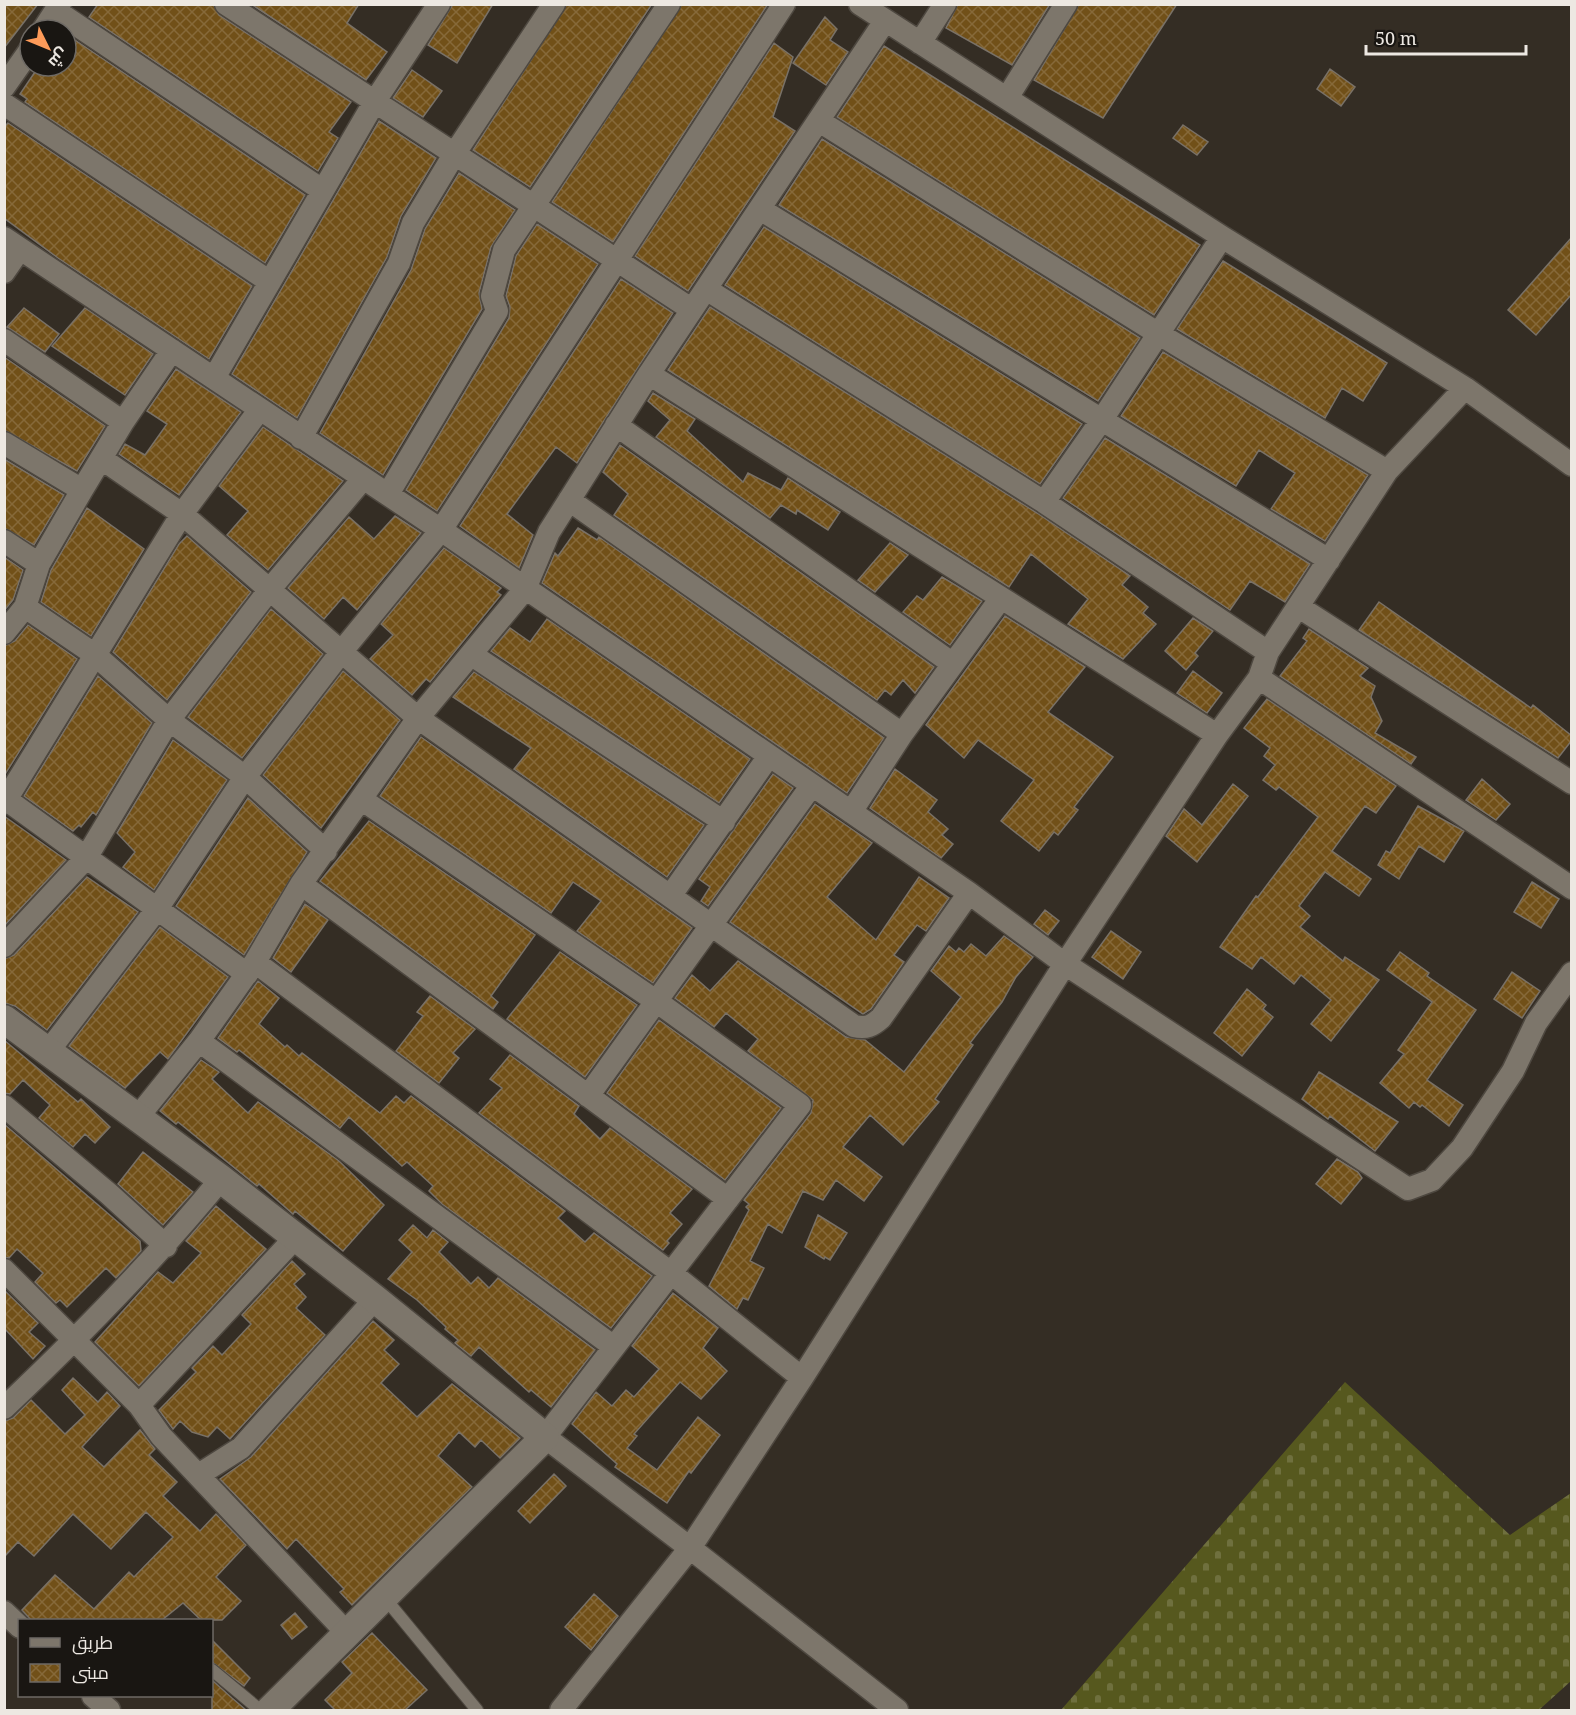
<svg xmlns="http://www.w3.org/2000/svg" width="1576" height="1715" font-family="'Noto Serif',Cairo,serif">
<defs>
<pattern id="cemetery-stones" width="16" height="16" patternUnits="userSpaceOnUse" patternTransform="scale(1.5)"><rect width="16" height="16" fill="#56581e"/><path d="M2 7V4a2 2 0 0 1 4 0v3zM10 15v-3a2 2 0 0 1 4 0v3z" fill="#6f703e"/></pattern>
<pattern id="building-cross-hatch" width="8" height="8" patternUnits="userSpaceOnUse" patternTransform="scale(1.5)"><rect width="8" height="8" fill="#715018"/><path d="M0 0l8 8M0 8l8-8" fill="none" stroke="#866939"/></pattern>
</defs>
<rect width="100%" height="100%" fill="#342d24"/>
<!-- cemetery -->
<path fill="url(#cemetery-stones)" d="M1345,1382L1510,1535L1571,1493V1681L1539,1710H1061Z"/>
<!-- building -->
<path fill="url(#building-cross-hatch)" stroke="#797167" stroke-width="1.5" d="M4,4H38L4,48Z
M98,4H213L219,15L351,102L329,132L338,138L318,171L89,17Z
M251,4H359L347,23L387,52L366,80Z
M453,4H493L457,63L428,45Z
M567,4H652L530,187L473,150Z
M682,4H768L613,242L552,202Z
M958,4H1050L1012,65L946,28Z
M1079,4H1177L1103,118L1034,80Z
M825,17L837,29L830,40L848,52L826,85L793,63Z
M66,34L305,195L265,263L25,102L27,99L20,94L39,66H66Z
M774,43L793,57L773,117L795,131L688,291L635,256Z
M884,46L1200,245L1154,315L837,117Z
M1330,69L1355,87L1341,106L1317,89Z
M412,70L442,91L423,117L393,98Z
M379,121L436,158L401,216L387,257L297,418L232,374Z
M8,123L252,286L209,359L58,258L4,218V127Z
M1183,125L1208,142L1197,155L1173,138Z
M822,139L1140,338L1098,401L779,205Z
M459,173L515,210L491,247L479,293L482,309L383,475L320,433L411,270L425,229Z
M537,224L598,264L437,511L406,490L509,318L510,307L506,296L516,256Z
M764,227L1082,424L1040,484L725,285Z
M1572,237V294L1536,335L1508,310Z
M1223,261L1387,363L1363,401L1342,388L1325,418L1177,329Z
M621,279L673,313L577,463L556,447L507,514L533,535L519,568L460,526Z
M710,307L1037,513L1130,576L1122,585L1148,607L1143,613L1156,624L1123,659L1068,624L1088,599L1031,554L1009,587L668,370Z
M24,308L59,334L45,352L7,327Z
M85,308L153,354L125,395L52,346Z
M1163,352L1368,475L1325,541L1271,509L1295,473L1259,450L1236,486L1121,416Z
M4,357L105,426L77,471L4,430Z
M176,369L241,412L179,495L119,454L125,444L145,455L167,424L147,411Z
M653,393L695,419L687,431L743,482L748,473L781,490L788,478L840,512L828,530L797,510L796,514L781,505L770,518L656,437L670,420L648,401Z
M263,427L343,481L268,570L227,535L248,511L219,486Z
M1105,438L1310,564L1285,602L1250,581L1230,610L1063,498Z
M620,445L934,667L915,693L903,680L891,695L885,690L877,700L614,515L628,494L603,472Z
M4,459L64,495L34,545L4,528Z
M87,508L144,549L91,636L41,602L51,570Z
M395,516L421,533L357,610L343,597L324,619L288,588L349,517L374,539Z
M578,528L597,540L599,537L884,738L847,793L542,583L555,553L558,556Z
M187,536L251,592L167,700L113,652L179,544Z
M890,543L908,555L875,592L858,580Z
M444,548L501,588L497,592L501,595L430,682L426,679L412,695L370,659L393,635L381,624Z
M4,557L23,570L13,600L4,611Z
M942,577L982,601L950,645L903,612L917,596L923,600Z
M1379,602L1531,708L1533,705L1572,736V740L1558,758L1359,630Z
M271,609L323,654L242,758L188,717Z
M1005,616L1085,667L1048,712L1113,757L1074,807L1078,810L1058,835L1054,832L1039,851L1001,821L1034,780L978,740L964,758L926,725Z
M1193,618L1213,631L1195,653L1198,656L1186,670L1165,651Z
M547,619L750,759L719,803L491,651L510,628L530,642Z
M28,625L77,659L4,776V646L15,641Z
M1309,629L1368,668L1360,676L1375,686L1371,697L1382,721L1375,733L1416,757L1411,764L1280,676L1307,641L1303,638Z
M343,671L400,720L321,828L263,775Z
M1193,671L1222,693L1207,713L1177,693Z
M474,672L704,825L667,877L514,769L531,748L453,697Z
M98,676L152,723L96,815L93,812L81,827L79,825L73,831L24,796Z
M1267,699L1396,786L1376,813L1365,806L1332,851L1371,879L1359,896L1325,872L1299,906L1310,916L1300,927L1343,961L1345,957L1379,980L1331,1041L1311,1024L1331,1000L1301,975L1294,984L1261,957L1252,969L1220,947L1256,896L1258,897L1318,817L1279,787L1276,790L1263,780L1275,765L1264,756L1270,748L1244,728Z
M421,737L692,928L653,983L577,931L601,901L573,882L551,913L380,796Z
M173,740L227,780L154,890L123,867L135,852L117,833Z
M895,769L937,800L928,812L948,829L942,835L953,844L941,858L870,808Z
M773,774L793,788L708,906L701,901L710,887L699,879Z
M1482,779L1510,804L1496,820L1466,800Z
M1233,784L1248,796L1197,862L1166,836L1184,809L1202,825Z
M248,798L307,852L244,955L176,906Z
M815,804L872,843L827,897L876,940L919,877L949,898L926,931L917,925L894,955L904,962L871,1009L863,1014L730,922Z
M1418,806L1464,831L1444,862L1419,846L1399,879L1378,865L1386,851L1390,853Z
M4,816L66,860L4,926Z
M369,821L535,935L491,996L498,1002L493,1009L320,881Z
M87,877L138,912L47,1030L15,1006L4,1003V959L14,955Z
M1532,882L1559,899L1541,928L1514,912Z
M305,904L328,920L291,972L273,958Z
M1045,910L1059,921L1048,935L1034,924Z
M160,927L228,977L168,1059L160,1052L125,1088L69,1046Z
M1111,931L1141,952L1123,979L1092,957Z
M1004,936L1033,957L1016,977L1002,1002L970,1043L973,1045L935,1099L939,1102L903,1145L870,1115L843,1147L882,1177L864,1201L836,1180L823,1200L803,1191L782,1233L768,1224L750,1261L764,1268L748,1300L743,1298L737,1309L709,1286L749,1210L746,1207L749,1204L744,1200L811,1113L813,1100L748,1051L758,1039L726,1013L714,1027L675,998L692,975L710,991L738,961L846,1037L865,1040L904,1072L961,997L931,971L949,946L956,952L959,948L964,952L971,944L986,956Z
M560,952L637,1005L585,1077L507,1019Z
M1400,952L1429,973L1427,976L1476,1010L1427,1080L1463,1105L1449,1126L1422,1105L1420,1107L1414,1102L1409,1108L1380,1083L1404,1054L1398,1050L1432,1002L1387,970Z
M1512,972L1540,991L1522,1018L1494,999Z
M258,981L279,998L259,1024L285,1047L287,1045L299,1056L302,1053L380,1113L396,1096L404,1103L411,1096L565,1211L558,1218L585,1242L594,1233L652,1276L611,1328L442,1204L429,1191L433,1186L407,1162L402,1166L349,1117L340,1128L239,1050L237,1052L218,1038Z
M1247,989L1266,1005L1263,1009L1273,1017L1242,1056L1214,1033Z
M430,996L475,1029L453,1053L459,1058L439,1083L396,1051L423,1016L417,1012Z
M659,1020L781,1108L725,1180L607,1093Z
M4,1040L78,1102L81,1099L110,1127L95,1143L85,1134L73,1147L39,1118L50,1105L23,1080L10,1094L4,1093Z
M510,1055L579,1106L574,1114L600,1139L610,1128L692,1189L670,1213L682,1224L667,1241L669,1243L663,1250L479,1113L502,1088L490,1079Z
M201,1060L219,1072L212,1079L248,1113L258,1102L339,1161L384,1205L343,1251L295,1211L293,1214L259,1184L257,1186L178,1122L176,1124L160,1111Z
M1319,1072L1398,1122L1375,1151L1330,1116L1328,1119L1302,1099Z
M4,1124L140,1241L141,1251L116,1278L106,1268L67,1307L60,1300L56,1303L35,1282L43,1273L17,1249L9,1258L4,1257Z
M143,1152L193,1192L163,1225L118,1184Z
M1337,1159L1358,1172L1362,1178L1341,1204L1316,1184Z
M216,1206L266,1249L139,1386L95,1342L158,1272L173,1283L201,1253L186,1241Z
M818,1215L847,1233L830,1260L825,1257L824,1259L805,1247Z
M413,1225L427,1238L433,1230L448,1242L439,1252L471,1284L478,1277L489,1288L498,1278L595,1350L551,1407L531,1390L529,1392L479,1347L471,1356L455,1343L458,1340L445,1329L446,1327L417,1300L388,1279L412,1252L399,1240Z
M292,1261L305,1274L294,1284L306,1297L296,1308L325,1335L230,1439L217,1427L208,1437L192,1432L180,1421L173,1429L159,1410L196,1372L192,1368L213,1346L222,1355L251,1324L242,1315Z
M4,1290L38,1323L29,1332L45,1346L33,1359L4,1328Z
M673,1293L718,1328L703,1348L727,1371L701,1399L680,1382L634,1434L637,1436L627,1448L657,1470L698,1417L720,1435L691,1473L689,1471L667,1503L615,1467L617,1464L572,1424L596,1392L612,1406L626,1390L634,1397L659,1369L632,1346Z
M373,1321L394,1340L384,1350L399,1364L381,1383L417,1417L452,1384L520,1438L500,1458L481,1440L475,1447L459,1432L438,1456L472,1487L352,1605L340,1592L344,1589L296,1539L287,1549L220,1479L251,1457Z
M73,1378L98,1402L107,1392L120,1406L82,1447L104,1467L140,1430L155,1449L149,1455L177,1482L163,1496L200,1531L216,1514L246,1545L216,1577L241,1601L222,1620H201L183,1603L162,1620H31L22,1610L55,1575L94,1609L129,1572L134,1577L173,1537L146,1512L111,1549L73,1514L34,1556L18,1542L4,1557V1421L13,1418L31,1400L65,1434L85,1415L62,1390Z
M554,1474L566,1486L530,1523L518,1511Z
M594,1594L618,1616L591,1650L565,1627Z
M295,1613L307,1627L292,1639L281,1625Z
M372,1633L427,1690L405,1710H335L325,1700L352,1673L342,1662Z
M212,1640L250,1678L244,1686L212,1662Z
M212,1680L232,1698L246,1710H212Z"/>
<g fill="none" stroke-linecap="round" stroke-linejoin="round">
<defs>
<path id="service" d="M384,1597L477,1710
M212,1670L260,1710"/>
<path id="minor" d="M226,4L691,309
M860,4L1222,237L1465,388L1572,465
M56,11L322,190
M43,30L60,4
M920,43L945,4
M4,87L30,50
M1007,98L1066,4
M4,104L270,282
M819,121L1159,334L1387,471
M760,209L1329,560
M4,238L441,530L969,893L1065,964L1408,1189L1432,1180L1462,1148L1513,1071L1536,1023L1572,973
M4,272L20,249
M706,289L1044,502L1268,652
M4,340L123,422
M649,374L1217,735
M214,378L375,101L439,4
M616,425L953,664
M301,438L399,263L413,223L455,153L554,4
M4,443L82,490
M102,459L182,514L418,718L854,1026C866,1029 872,1026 881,1018L969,893
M388,494L497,311L492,296L504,250L669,4
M569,500L902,734
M1044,502L1103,418L1222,237
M4,541L39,564
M25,607L94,654L169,720L245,777L326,851
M1299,607L1572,783
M4,633L25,607L39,564L82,490L123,422L172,350
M472,655L724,822
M1259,678L1572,888
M361,799L656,1001L800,1105L545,1437L690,1548L561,1710
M7,800L247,974
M4,803L182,514L260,409
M851,812L902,734L1001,598
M301,884L728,1199
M671,895L769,756
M4,946L86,858L169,720L270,589L362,480
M255,962L671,1273L802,1378
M199,1041L614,1347
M47,1053L157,909L245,777L342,651L441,530L784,4
M588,1096L812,785
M4,1106L109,1194L166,1246
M137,1118L199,1041L255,962L301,884L418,718L525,589L549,532L649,374L885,21
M4,1270L139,1405L161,1436L346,1632
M139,1405L295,1238
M4,1408C81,1335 154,1261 221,1179
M200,1474L241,1448L375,1299
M4,1612L20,1627
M93,1696L109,1710
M897,1710L690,1548L802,1378L1065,964L1217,735L1259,678L1268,652L1387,471L1465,388"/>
<path id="tertiary" d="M4,1019L221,1179L375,1299L545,1437L270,1710"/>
</defs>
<!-- service casing -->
<use href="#service" stroke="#4e4840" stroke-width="14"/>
<!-- minor casing -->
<use href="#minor" stroke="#4e4840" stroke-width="25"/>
<!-- tertiary casing -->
<use href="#tertiary" stroke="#4e4840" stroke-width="31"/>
<!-- service -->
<use href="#service" stroke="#7d766b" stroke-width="12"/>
<!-- minor -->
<use href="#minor" stroke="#7d766b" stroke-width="22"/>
<!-- tertiary -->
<use href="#tertiary" stroke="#7d766b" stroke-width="28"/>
</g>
<!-- border -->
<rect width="1576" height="1715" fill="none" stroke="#ede8e2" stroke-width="12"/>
<!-- legend -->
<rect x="18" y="1619" width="195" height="78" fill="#191612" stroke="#6e6a65" stroke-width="1.5"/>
<rect x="30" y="1638" width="30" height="9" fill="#7d766b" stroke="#6e6a65" stroke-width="1.5"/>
<text x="72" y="1649" font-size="18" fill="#ede8e2">طريق</text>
<rect x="30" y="1664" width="30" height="18" fill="url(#building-cross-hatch)" stroke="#6e6a65" stroke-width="1.5"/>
<text x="72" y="1679" font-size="18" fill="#ede8e2">مبنى</text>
<!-- north arrow -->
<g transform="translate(48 48) rotate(133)"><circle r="28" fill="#191612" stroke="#6e6a65" stroke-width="1.5"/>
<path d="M0-4.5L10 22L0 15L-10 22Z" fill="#fe9b59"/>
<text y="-9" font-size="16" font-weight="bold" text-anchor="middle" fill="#ede8e2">ش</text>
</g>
<!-- scale -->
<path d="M1366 45v9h160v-9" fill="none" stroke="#ede8e2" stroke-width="3"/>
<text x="1375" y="45" font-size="18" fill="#ede8e2" stroke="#191612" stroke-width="4.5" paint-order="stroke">50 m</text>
</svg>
